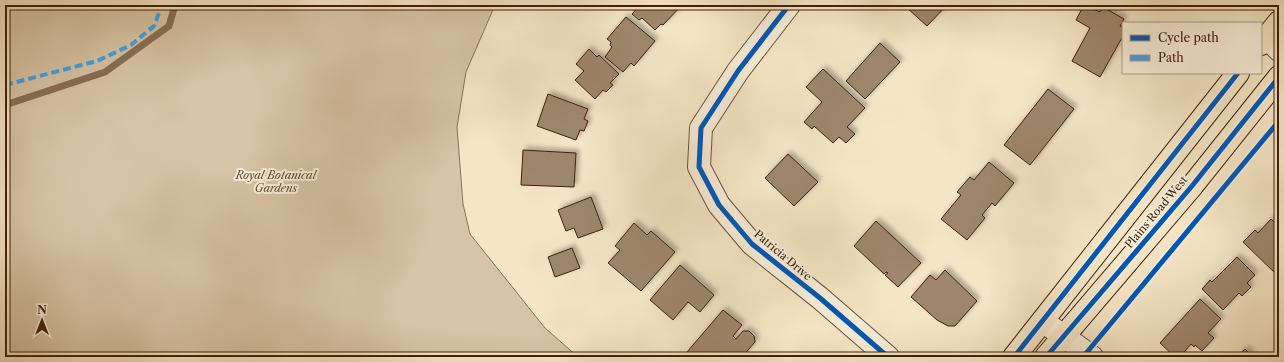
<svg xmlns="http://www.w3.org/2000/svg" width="1284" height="362" font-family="'Libre Caslon Text',serif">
<defs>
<filter id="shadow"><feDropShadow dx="3.5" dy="-3.5" stdDeviation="2" flood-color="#0004"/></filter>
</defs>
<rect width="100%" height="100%" fill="#f6e6c6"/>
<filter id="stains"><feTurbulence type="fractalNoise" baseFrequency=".005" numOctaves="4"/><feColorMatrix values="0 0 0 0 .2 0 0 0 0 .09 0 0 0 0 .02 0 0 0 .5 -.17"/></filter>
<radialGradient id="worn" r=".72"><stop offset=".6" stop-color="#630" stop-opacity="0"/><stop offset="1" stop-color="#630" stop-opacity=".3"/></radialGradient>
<!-- green -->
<path fill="#d7c4a6" stroke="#8a7258" d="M5,5H495L466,72L457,127L463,204L470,234L545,328L578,357H5Z"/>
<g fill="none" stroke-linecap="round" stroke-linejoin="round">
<!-- stream -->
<path stroke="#876f54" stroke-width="7" d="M5,105L105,72L169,26L175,5"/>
</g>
<!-- building -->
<path fill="#9e876c" stroke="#3e200a" filter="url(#shadow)" d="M640,5H682L663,25L661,24L655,30L642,18L639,20L632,14Z
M910,5H947L927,26L907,8Z
M1084,5L1100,12L1103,7L1124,19L1120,26L1123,28V36L1100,77L1072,61L1090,28L1076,20Z
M626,17L655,41L634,66L631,63L623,72L605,57L612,47L610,45L611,42L607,39Z
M880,43L900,62L865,99L846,81Z
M589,49L597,57L599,55L619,74L610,83L613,85L606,92L603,90L595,99L575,80L584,71L576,64Z
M823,69L865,108L847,127L855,134L846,143L839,137L833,143L814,126L812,129L804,122L822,102L806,87Z
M1048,89L1074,109L1030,165L1004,145Z
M548,94L588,109L584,119L588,121L584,131L580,130L576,140L537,126Z
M523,150L576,153L574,187L521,185Z
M788,154L818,182L794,206L765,178Z
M989,162L1014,183L995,206L992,203L982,215L985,218L967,240L941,219L961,195L957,192L970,177L974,180Z
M591,197L603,229L578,238L574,228L566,231L558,210Z
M1271,219L1275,223L1279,219V273L1277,275L1243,242L1255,230L1258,233Z
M876,221L921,263L898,287L885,275L888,273L886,272L884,274L854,246Z
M634,223L647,235L651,231L675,252L641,291L608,263L620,250L615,246Z
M572,248L580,268L555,277L548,257Z
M1237,257L1255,275L1247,283L1251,287L1242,296L1239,293L1223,310L1202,289L1210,280L1212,282Z
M680,265L714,295L700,312L688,302L673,320L650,300Z
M945,270L977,301L955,326H948L937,320L911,297L930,275L936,280Z
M1200,299L1221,319L1208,333L1214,338L1202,351L1195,345L1194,347L1191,344L1180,357H1175L1160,343Z
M723,310L742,325L733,336L736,339L743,331H749L754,336L755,342L742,357H693L687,352Z
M1245,349L1253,357H1237Z"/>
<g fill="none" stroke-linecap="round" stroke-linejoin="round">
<defs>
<path id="street" d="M789,5L738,71L701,128L699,167L719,205L752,244L820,298L888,357
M1267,37L1279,50
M1044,322L1092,357"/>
<path id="primary" d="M1261,44L1279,22
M1014,357L1238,73
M1046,357L1192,186L1279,77"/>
</defs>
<!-- street casing -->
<use href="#street" stroke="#6c5239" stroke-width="24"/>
<!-- primary casing -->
<use href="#primary" stroke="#3e200a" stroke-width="24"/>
<!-- street -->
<use href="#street" stroke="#f9efda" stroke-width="22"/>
<!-- primary -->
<use href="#primary" stroke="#f6e6c6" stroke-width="22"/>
<!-- quiet -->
<path stroke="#3fa2e9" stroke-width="4" stroke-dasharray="8 4" stroke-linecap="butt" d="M5,85L97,61L131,45L154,26L162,5"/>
<defs>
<path id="cycleway" d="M789,5L738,71L701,128L699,167L719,205L752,244L820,298L888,357
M1014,357L1238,73
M1046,357L1192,186L1279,77
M1083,357L1279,121"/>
</defs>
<!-- cycleway casing -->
<use href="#cycleway" stroke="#f9efda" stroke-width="8"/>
<!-- cycleway -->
<use href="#cycleway" stroke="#0057b8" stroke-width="5"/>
</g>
<g text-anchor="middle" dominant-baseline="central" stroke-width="4" stroke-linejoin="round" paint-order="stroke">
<!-- park labels -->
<g font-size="11" font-style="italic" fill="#644931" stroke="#f9efda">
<text x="276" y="175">Royal Botanical<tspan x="276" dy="13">Gardens</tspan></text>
</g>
<!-- street labels -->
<g font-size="11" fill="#3e200a" stroke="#f9efda">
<text transform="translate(1156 212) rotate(-50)">Plains Road West</text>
<text transform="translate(783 255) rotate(40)">Patricia Drive</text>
</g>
</g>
<!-- margin -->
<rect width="1284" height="362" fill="none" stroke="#f6e6c6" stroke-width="20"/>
<rect x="6" y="6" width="1272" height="350" fill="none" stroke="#3e200a" stroke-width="2"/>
<rect x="10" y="10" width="1264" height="342" fill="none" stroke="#3e200a"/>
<!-- legend -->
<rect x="1122" y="22" width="140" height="52" fill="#f9efda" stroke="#ae9c87"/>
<rect x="1130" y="35" width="20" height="6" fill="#0057b8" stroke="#ae9c87"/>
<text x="1158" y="42" font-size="12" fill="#3e200a">Cycle path</text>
<rect x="1130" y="55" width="20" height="6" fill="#3fa2e9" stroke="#ae9c87"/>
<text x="1158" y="62" font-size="12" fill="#3e200a">Path</text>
<!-- north arrow -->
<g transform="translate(42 320)" stroke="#f9efda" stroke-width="3" paint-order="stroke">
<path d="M0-3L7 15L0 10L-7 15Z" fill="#3e200a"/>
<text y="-6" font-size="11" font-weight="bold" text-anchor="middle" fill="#3e200a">N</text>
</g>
<rect width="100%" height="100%" filter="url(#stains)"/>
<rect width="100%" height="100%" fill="url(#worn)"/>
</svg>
